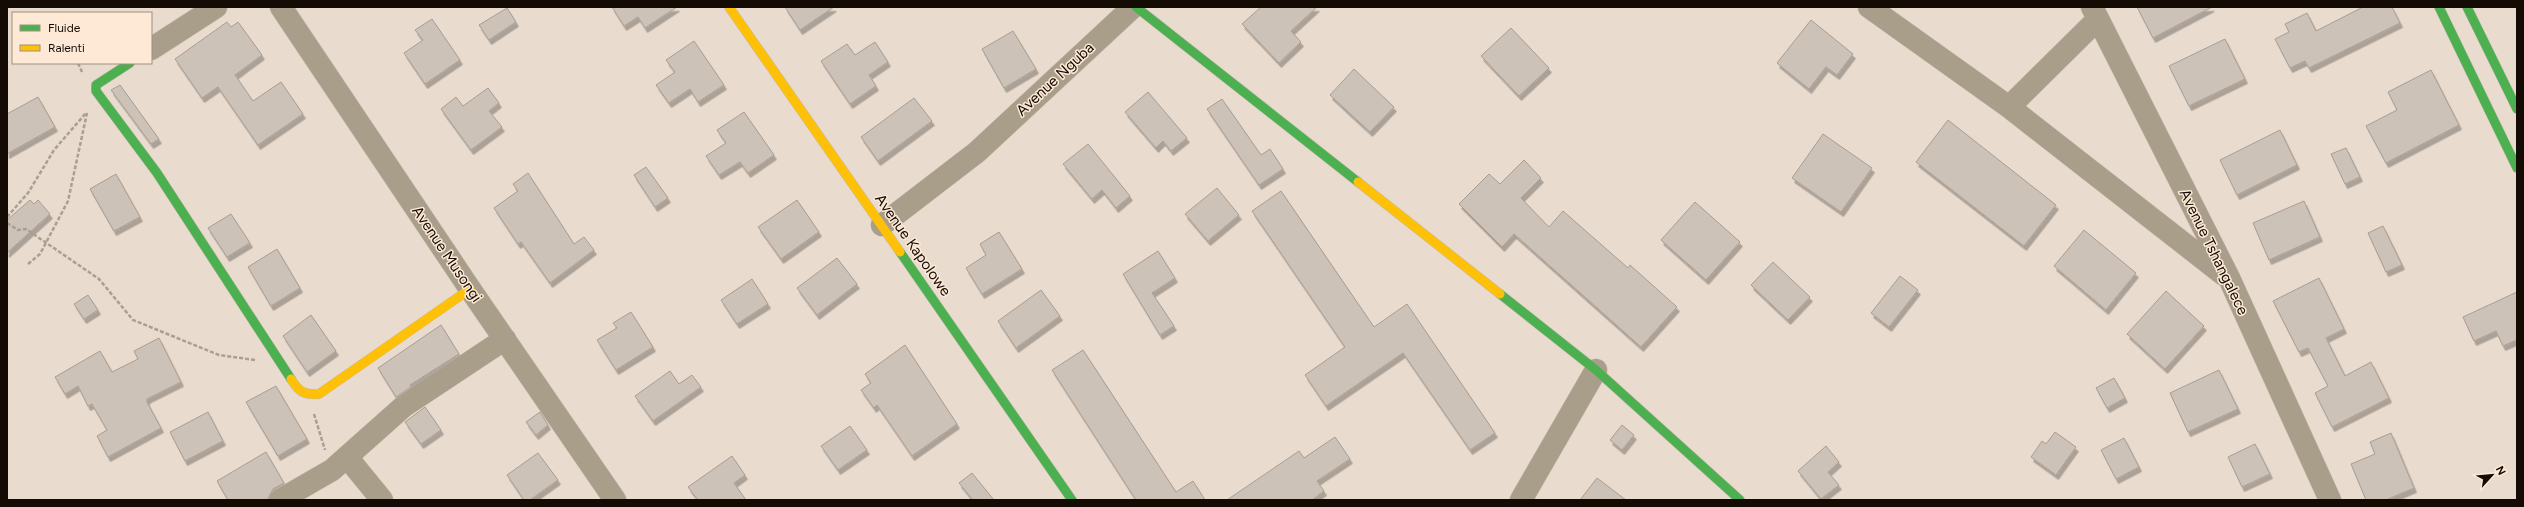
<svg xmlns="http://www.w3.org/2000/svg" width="2524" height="507" font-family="Figtree,sans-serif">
<defs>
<filter id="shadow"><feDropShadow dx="2.5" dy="4.5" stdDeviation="0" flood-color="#0004"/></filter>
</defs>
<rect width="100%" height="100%" fill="#e9dbcd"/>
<!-- building -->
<path fill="#cdc2b8" stroke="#a89d93" filter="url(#shadow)" d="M612,7H677L645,28L638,17L624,26Z
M785,7H834L800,30Z
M1261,7H1317L1291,31L1301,42L1279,63L1242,24Z
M2137,7H2212L2153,38Z
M2363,7H2392L2400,23L2309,68L2305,61L2290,68L2275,39L2289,32L2285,24L2307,13L2316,31Z
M507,8L516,22L489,40L479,25Z
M432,19L460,60L425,84L404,53L423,40L415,30Z
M1811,20L1853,54L1837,75L1826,67L1809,89L1777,63Z
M227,22L231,27L238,22L262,55L235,75L253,101L281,82L303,114L258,145L218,87L202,98L175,59Z
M1511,28L1549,68L1519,96L1481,56Z
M1013,31L1036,69L1004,88L982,49Z
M2225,39L2245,79L2189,106L2169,66Z
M694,41L724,85L698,102L690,89L669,103L656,85L675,72L666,60Z
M875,42L888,62L869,75L876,86L850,104L821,61L847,44L855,55Z
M1354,69L1394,107L1370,132L1330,95Z
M2431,70L2459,125L2386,163L2366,126L2397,110L2388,92Z
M120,85L159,139L151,144L111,90Z
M488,88L499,103L489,111L502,127L471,150L441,109L456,97L463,106Z
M1148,92L1187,138L1171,151L1163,141L1156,148L1125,112Z
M38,97L55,127L7,154V114Z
M914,98L932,121L878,161L861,137Z
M1222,99L1261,155L1270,149L1283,169L1259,185L1207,109Z
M744,112L774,155L748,173L740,162L719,175L706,156L726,143L717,130Z
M1948,120L2056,205L2024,246L1916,162Z
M2280,130L2297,165L2237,195L2220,160Z
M1823,134L1872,168L1841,212L1792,178Z
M1088,144L1130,196L1116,208L1102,190L1092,199L1063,164Z
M2346,148L2360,177L2345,184L2331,154Z
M1524,160L1541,178L1521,198L1549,227L1563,211L1628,268L1630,265L1677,307L1641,347L1514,234L1502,247L1459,204L1489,174L1500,184Z
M646,167L668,198L655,207L634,175Z
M528,173L574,244L584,237L594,250L550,283L521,242L518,244L494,208L518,191L513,184Z
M116,174L140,217L114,231L90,189Z
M1217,188L1239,215L1208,241L1185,214Z
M1281,191L1374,327L1407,304L1495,433L1470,450L1403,353L1326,406L1305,375L1345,347L1252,211Z
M30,200L34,204L38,200L50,214L7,253V220Z
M797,200L819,232L781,259L758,227Z
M2304,201L2320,237L2269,260L2253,223Z
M1695,202L1740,242L1706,280L1661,240Z
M231,214L250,243L227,257L208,228Z
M2383,226L2402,265L2386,272L2368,233Z
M2084,230L2136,273L2106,310L2054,266Z
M999,232L1022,269L982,294L966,268L986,255L980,244Z
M277,249L300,288L271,306L248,267Z
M1158,251L1175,278L1152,293L1174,326L1160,335L1123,274Z
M837,258L857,284L817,315L797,288Z
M1773,262L1810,297L1788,320L1751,285Z
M1900,276L1918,290L1889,327L1871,313Z
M2319,278L2344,329L2326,338L2345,376L2371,362L2389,398L2332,427L2315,393L2328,386L2308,348L2299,352L2273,301Z
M752,279L768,304L737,324L721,300Z
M1041,290L1060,316L1016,348L998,321Z
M2166,291L2204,326L2165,369L2127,334Z
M2517,292V340L2503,346L2496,331L2474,341L2463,317Z
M88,295L98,310L84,319L74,304Z
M631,312L653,347L616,370L597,340L617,328L613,323Z
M311,315L336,351L307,372L283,336Z
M441,325L459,354L410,385L411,387L396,397L378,368Z
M159,338L181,382L147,399V402L161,428L108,457L97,436L107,430L92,404L88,406L78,386L65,394L55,377L100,351L112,372L138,359L134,351Z
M905,345L957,424L912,456L877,405L874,408L861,390L871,383L865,374Z
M1083,350L1176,492L1193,481L1205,500H1136L1052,370Z
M2219,370L2238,409L2188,432L2170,393Z
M670,371L679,384L692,375L701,387L653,421L635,396Z
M2114,378L2125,398L2107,408L2096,388Z
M276,386L307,439L278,456L246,402Z
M425,407L441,430L421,444L405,422Z
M208,412L223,441L185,461L170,432Z
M540,412L548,425L536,435L526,422Z
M1622,425L1634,435L1622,450L1610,440Z
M850,426L867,450L838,470L821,446Z
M2055,432L2076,447L2056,475L2031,457L2042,441L2046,444Z
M2391,433L2414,488L2386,500H2366L2351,464L2375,454L2370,442Z
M1335,437L1350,459L1317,481L1324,491L1312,500H1227L1299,451L1304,458Z
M2124,438L2139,467L2116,479L2101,450Z
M2255,444L2270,474L2242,487L2228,457Z
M1826,446L1839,462L1828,472L1839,485L1821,499L1798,471Z
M266,452L284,483L273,489L267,500H228L217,481Z
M538,453L558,480L530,500H524L507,475Z
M732,456L745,475L734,483L746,500H698L688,487Z
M972,473L994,500H973L959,483Z
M1597,478L1626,500H1580Z"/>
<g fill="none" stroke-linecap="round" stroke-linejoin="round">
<defs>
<path id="street" d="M281,7L470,289L615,500
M1869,7L2009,107L2224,275
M2092,7L2229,278L2330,500
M151,49L216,7
M2009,107L2098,19
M882,225L977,152L1133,7
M347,457L382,500
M280,500L332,470L404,406L505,339
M1521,500L1596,370"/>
<path id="fast" d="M1136,7L1358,182
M2439,7L2517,168
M2467,7L2517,109
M130,63L96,85V91L157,173L291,379
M900,252L1072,500
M1500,294L1596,370L1740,500"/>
<path id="slow" d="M729,7L900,252
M1358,182L1500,294
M291,379C299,392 304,395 319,394L470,289"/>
</defs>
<!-- street casing -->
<use href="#street" stroke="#c4baaf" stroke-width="23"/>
<!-- fast casing -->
<use href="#fast" stroke="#c4baaf" stroke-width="10"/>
<!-- slow casing -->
<use href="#slow" stroke="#c4baaf" stroke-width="10"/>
<!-- path -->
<path stroke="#a9a091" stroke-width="2.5" stroke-dasharray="4 2" stroke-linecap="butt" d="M78,63L82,72
M7,217L28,193L54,150L86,113
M7,223L18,230L26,229L99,279L133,320L219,355L255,360
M28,264L40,254L68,201L87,113
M314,414L325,450"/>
<!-- street -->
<use href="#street" stroke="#a89e8a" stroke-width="22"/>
<!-- fast -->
<use href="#fast" stroke="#4caf50" stroke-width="9"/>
<!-- slow -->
<use href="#slow" stroke="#ffc107" stroke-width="9"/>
</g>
<g text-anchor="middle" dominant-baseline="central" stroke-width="3" stroke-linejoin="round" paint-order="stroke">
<!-- street labels -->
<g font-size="15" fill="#130b04" stroke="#fde9d5">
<text transform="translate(1055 79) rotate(-43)">Avenue Nguba</text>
<text transform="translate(913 245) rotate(55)">Avenue Kapolowe</text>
<text transform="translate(2214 252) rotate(64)">Avenue Tshangalece</text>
<text transform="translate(447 254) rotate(56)">Avenue Musongi</text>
</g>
</g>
<!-- border -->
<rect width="2524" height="507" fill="none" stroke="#130b04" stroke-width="16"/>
<!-- legend -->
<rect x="12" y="12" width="140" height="52" fill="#fde9d5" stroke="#9f9081"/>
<rect x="20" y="25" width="20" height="6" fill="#4caf50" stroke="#9f9081"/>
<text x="48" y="32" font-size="12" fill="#130b04">Fluide</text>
<rect x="20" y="45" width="20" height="6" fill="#ffc107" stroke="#9f9081"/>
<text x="48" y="52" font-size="12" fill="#130b04">Ralenti</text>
<!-- north arrow -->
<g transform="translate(2492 475) rotate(63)" stroke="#fde9d5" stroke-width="3" paint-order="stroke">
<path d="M0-3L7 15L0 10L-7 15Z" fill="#130b04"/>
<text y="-6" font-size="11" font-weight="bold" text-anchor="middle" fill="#130b04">N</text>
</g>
</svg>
